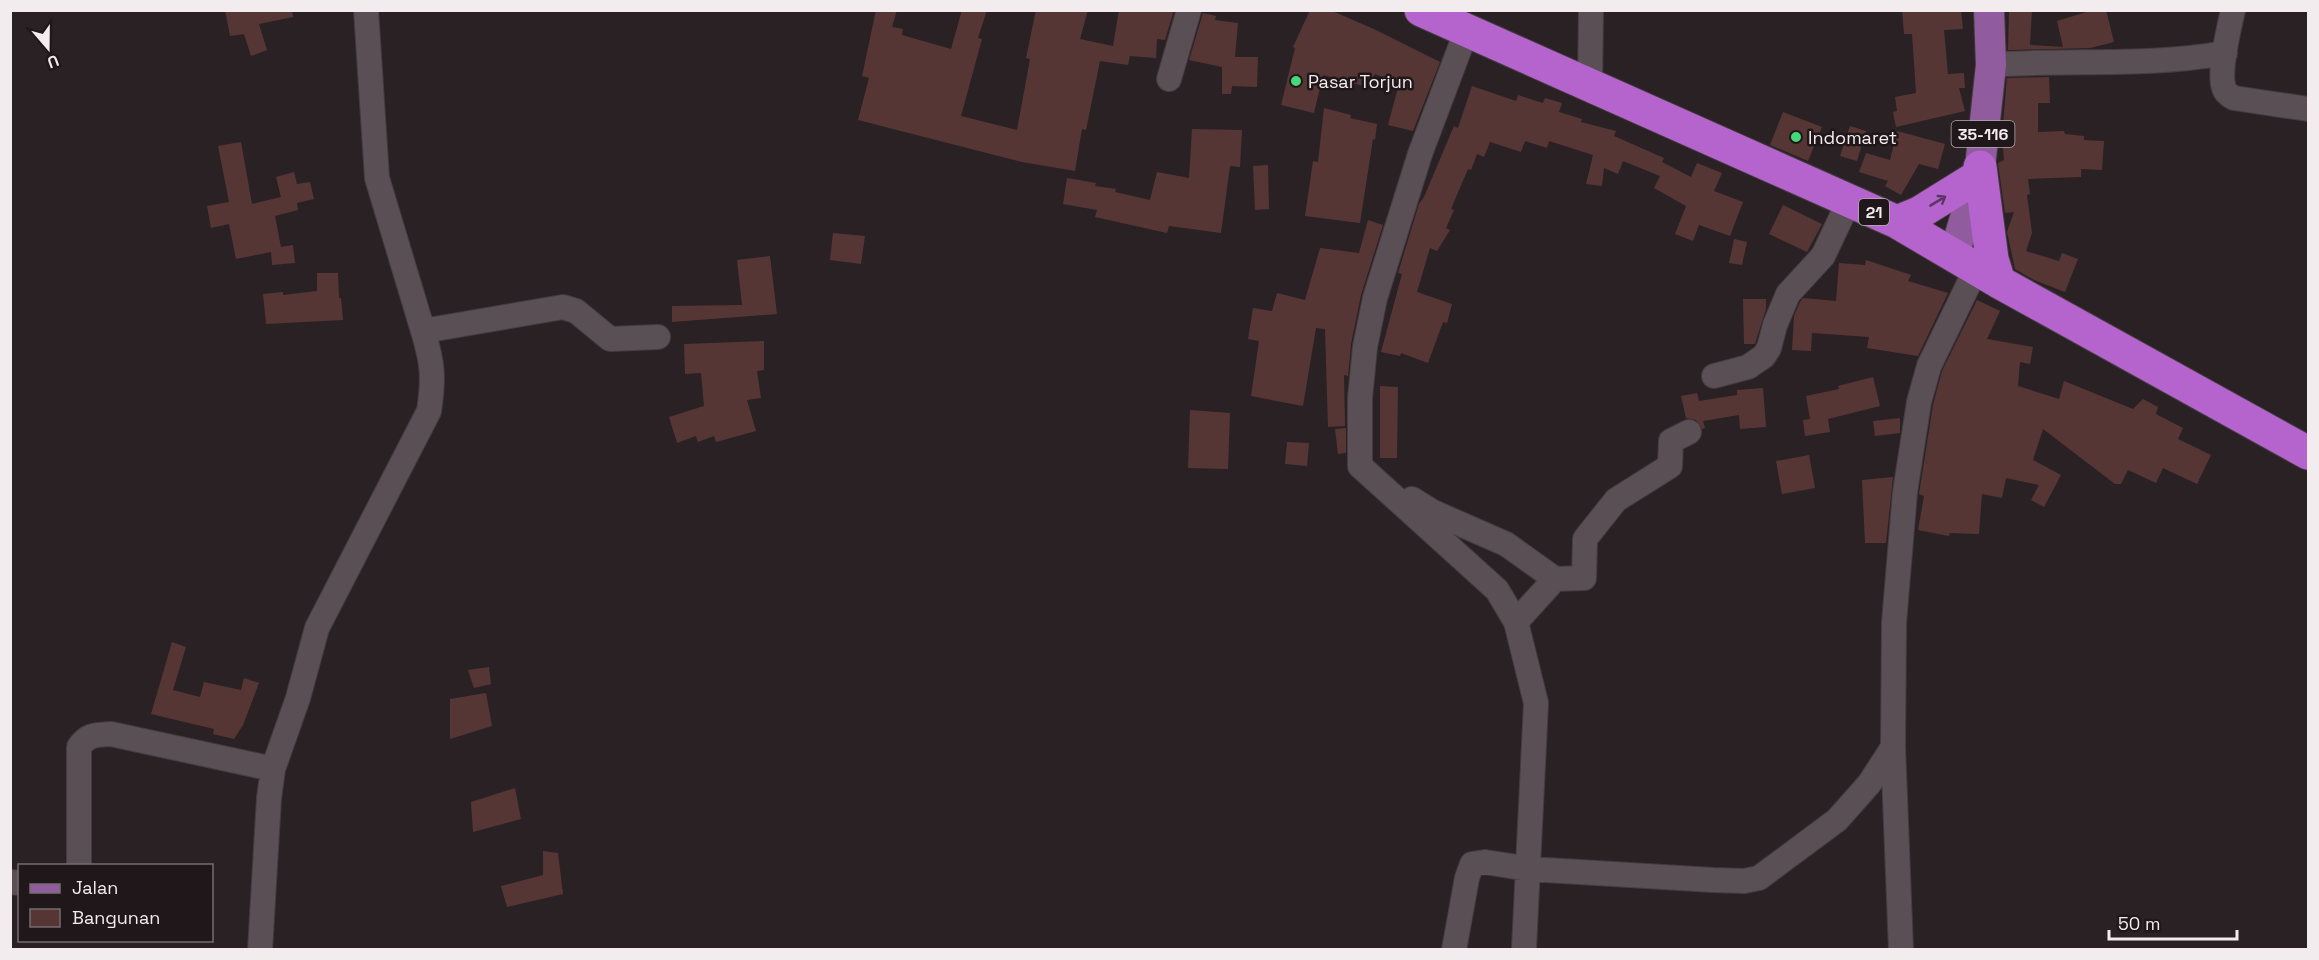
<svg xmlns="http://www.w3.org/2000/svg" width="2319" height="960" font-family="'Space Grotesk',sans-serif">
<rect width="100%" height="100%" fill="#2a2125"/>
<!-- building -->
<path fill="#563635" d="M225,10H292L293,17L259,24L267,50L251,56L244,34L230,36Z
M876,10H897L892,27L903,29L902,35L951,49L962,10H987L978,38L982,39L961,116L1017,130L1030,59L1026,58L1036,10H1088L1080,39L1113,46L1119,10H1174L1165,40L1157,39L1156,58L1130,56L1128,65L1100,61L1086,130L1082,129L1075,171L1022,162L858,120L869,78L862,76Z
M1310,10H1330L1376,30L1440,62L1413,131L1388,125L1399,84L1375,74L1371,88L1323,75L1314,113L1281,105L1295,48L1293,47Z
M1902,10H1961L1963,29L1944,30L1948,74L1964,73L1965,88H1959L1965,111L1896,127L1893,112L1897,111L1895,97L1916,93L1912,34H1904Z
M2009,10H2032L2030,45L2063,47L2057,21L2093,10H2106L2114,42L2090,48L2008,50Z
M1203,13L1216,16L1215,20L1238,23L1235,57H1258L1257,87L1232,86L1231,94H1222V67L1189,60Z
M2049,77L2050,103H2038V132L2064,131L2065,134L2084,136V140L2104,141L2102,170L2081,169V177L2028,179L2030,194L2027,195L2032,233L2026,251L2059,261L2062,253L2078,259L2065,292L2034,280L2015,269L2007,232L2014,212L2005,213L1998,163L2004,160L2002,135L2007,78Z
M1472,86L1516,101L1518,95L1543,103L1545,98L1562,103L1559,112L1582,119L1581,122L1616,131L1614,136L1664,158L1662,162L1691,177L1697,163L1722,173L1714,191L1743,202L1730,236L1699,225L1693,241L1675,234L1686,206L1654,188L1660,176L1623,161L1618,174L1604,168L1602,186L1586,184L1593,155L1549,141L1547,148L1525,141L1521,152L1490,142L1484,157L1477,154L1471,170L1468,169L1451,209L1454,210L1446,228L1450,230L1437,251L1430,248L1417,292L1452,304L1447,323L1443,322L1428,363L1401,353L1400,356L1381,352L1402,274L1398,273L1419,204L1424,197L1454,126L1458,128Z
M1324,108L1351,115L1350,118L1377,124L1375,140L1373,139L1360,223L1305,216L1313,161L1318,162Z
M1783,112L1822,127L1808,161L1770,145Z
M1850,126L1866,131L1857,161L1840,156Z
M1192,129L1242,130L1240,167L1230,166L1221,233L1169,226L1167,233L1095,217L1097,210L1063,204L1067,178L1096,183L1095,186L1116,189L1115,192L1150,200L1157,172L1189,178Z
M1897,131L1945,144L1938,169L1919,164L1901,195L1885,186L1888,181L1859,172L1866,153L1890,160Z
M241,142L252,204L281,197L276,177L294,172L297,184L310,182L314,199L297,203L298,210L275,216L281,247L293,245L295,263L272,265L271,252L236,259L229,224L211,228L207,206L229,202L218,146Z
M1268,165L1269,209L1255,210L1253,166Z
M1783,205L1822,224L1807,252L1769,234Z
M1368,220L1383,225L1361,295L1351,344L1348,376L1344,375L1345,426L1328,427L1325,329L1316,328L1303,406L1251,396L1259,341L1248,339L1253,308L1272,311L1277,293L1305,300L1320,248L1359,253Z
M833,233L865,236L861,264L830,260Z
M1734,239L1747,242L1742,265L1729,263Z
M770,256L777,314L672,322V306L742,305L737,260Z
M1866,260L1911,275L1908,281L1948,293L1918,356L1867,348L1869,337L1812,333L1811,351L1792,350L1794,316L1800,302L1803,298L1836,301L1839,263L1865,265Z
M317,273H338L339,298H341L343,320L266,324L263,294L283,292V295L317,291Z
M1743,299H1766V309L1755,344H1744Z
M1977,300L2000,311L1987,339L2033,347L2030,364L2020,362L2018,386L2059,399L2064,381L2133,409L2143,399L2158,407L2156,414L2183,428L2178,439L2211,455L2197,484L2163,468L2156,483L2128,470L2121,484H2115L2043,429L2033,460L2061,475L2044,507L2031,500L2039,485L2006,478L2002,498L1982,494L1979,534L1950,533L1949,536L1918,530L1924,496L1919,494L1933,405L1942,371Z
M764,341V370L757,371L761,398L747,400L756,431L716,442L714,436L698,442L696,436L677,443L669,417L704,406L701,373L685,374L684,344Z
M1873,377L1880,406L1828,419L1830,432L1805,436L1803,420L1810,419L1806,396L1839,389L1838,386Z
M1380,386L1398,387L1397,458H1380Z
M1763,388L1766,427L1740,429L1739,415L1703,421L1705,428L1702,429L1696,420L1686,418L1681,396L1697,393L1699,401L1737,395V390Z
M1190,410L1230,413L1228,469L1188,468Z
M1900,418V433L1875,436L1873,421Z
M1346,428V453L1338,454L1335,429Z
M1287,442L1309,443L1307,466L1285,464Z
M1809,455L1815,488L1782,494L1776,461Z
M1893,477L1886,543H1865L1862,480Z
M172,642L186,647L173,690L200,697L204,682L241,690L244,678L259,683L243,725L234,739L213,734L214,729L151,714Z
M489,667L491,684L474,688L468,670Z
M486,693L492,726L450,739V699Z
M515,788L521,819L473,832L471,802Z
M543,851L558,853L563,894L507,907L501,886L543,875Z"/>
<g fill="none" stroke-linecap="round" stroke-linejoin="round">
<defs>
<path id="minor" d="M366,10L377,178L423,331
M2233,10C2229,28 2218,73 2224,88C2225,93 2230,96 2234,98L2308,109
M1466,32L1420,154L1375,298L1365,347L1360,398V466L1497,590L1516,622L1536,703L1524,948
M1991,65C2069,59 2147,67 2225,53
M1169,79L1189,10
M1590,85L1591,10
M1714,376L1748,367L1764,356L1769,348L1775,325L1788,294L1823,256L1849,201
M1412,499L1433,512L1506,544L1555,579L1516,622
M1555,579L1584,578L1585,539L1616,500L1670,466L1671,441L1689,432
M79,866V747C88,734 96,735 111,734L273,769
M10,882L20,883
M260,950L269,798L273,769L298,698L317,628L429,411C434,378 433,364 423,331L563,307L576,311L610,339L658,337
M1454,950L1467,878L1472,864L1485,862L1529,869L1713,880L1744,881L1759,878L1837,820L1869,784L1893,747
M1901,950L1893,747L1894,623L1905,492L1919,402L1929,366L1976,269"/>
<path id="major" d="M1954,255L1980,167L1991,65L1989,10"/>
<path id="highway" d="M1421,10L1897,222L1999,282L2308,453
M1980,167L1992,259L1999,282
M1897,222L1919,213L1977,177"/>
</defs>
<!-- minor casing -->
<use href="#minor" stroke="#443c40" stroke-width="26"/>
<!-- major casing -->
<use href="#major" stroke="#443c40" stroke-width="32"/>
<!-- highway casing -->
<use href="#highway" stroke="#443c40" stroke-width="35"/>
<!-- minor -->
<use href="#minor" stroke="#5a4f54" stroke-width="24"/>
<!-- major -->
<use href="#major" stroke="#915c9d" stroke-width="30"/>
<!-- highway -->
<use href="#highway" stroke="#b664cd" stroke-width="33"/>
</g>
<!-- one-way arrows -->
<defs><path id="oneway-shaft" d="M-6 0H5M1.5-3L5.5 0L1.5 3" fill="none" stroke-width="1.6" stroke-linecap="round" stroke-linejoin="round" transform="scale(1.5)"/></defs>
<use stroke="#5c3662" href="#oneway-shaft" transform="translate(1938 201) rotate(-31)"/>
<!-- markers -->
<g fill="#45d77a" stroke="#20171b" stroke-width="2">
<circle cx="1296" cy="81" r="6"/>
<circle cx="1796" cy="137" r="6"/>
</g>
<g text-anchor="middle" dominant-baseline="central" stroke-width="5" stroke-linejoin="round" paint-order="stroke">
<!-- shield labels -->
<g fill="#20171b" stroke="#b4acaf" stroke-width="1.5">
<rect x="1951.5" y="121" width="63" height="26" rx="4.5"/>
<rect x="1859" y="199" width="30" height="26" rx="4.5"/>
</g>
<g font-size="16" font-weight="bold" fill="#f3ecef">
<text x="1983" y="134">35-116</text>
<text x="1874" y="212">21</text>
</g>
<!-- poi labels -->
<g font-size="18" fill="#f3ecef" stroke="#20171b" text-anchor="start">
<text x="1308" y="81">Pasar Torjun</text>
<text x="1808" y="137">Indomaret</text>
</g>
</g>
<!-- border -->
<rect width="2319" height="960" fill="none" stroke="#f3ecef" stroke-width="24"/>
<!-- legend -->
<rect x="18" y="864" width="195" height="78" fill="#20171b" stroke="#746c70" stroke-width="1.5"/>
<rect x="30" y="884" width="30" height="9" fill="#915c9d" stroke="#746c70" stroke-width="1.5"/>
<text x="72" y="894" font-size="18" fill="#f3ecef">Jalan</text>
<rect x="30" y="909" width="30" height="18" fill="#563635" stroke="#746c70" stroke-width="1.5"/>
<text x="72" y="924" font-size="18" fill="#f3ecef">Bangunan</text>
<!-- north arrow -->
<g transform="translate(48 48) rotate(160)" stroke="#20171b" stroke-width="4.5" paint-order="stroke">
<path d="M0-4.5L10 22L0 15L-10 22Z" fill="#f3ecef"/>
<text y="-9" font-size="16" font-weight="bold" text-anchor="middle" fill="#f3ecef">U</text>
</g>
<!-- scale -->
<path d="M2109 930v9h128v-9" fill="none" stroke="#f3ecef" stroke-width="3"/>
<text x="2118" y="930" font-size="18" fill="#f3ecef" stroke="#20171b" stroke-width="4.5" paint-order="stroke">50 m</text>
</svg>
